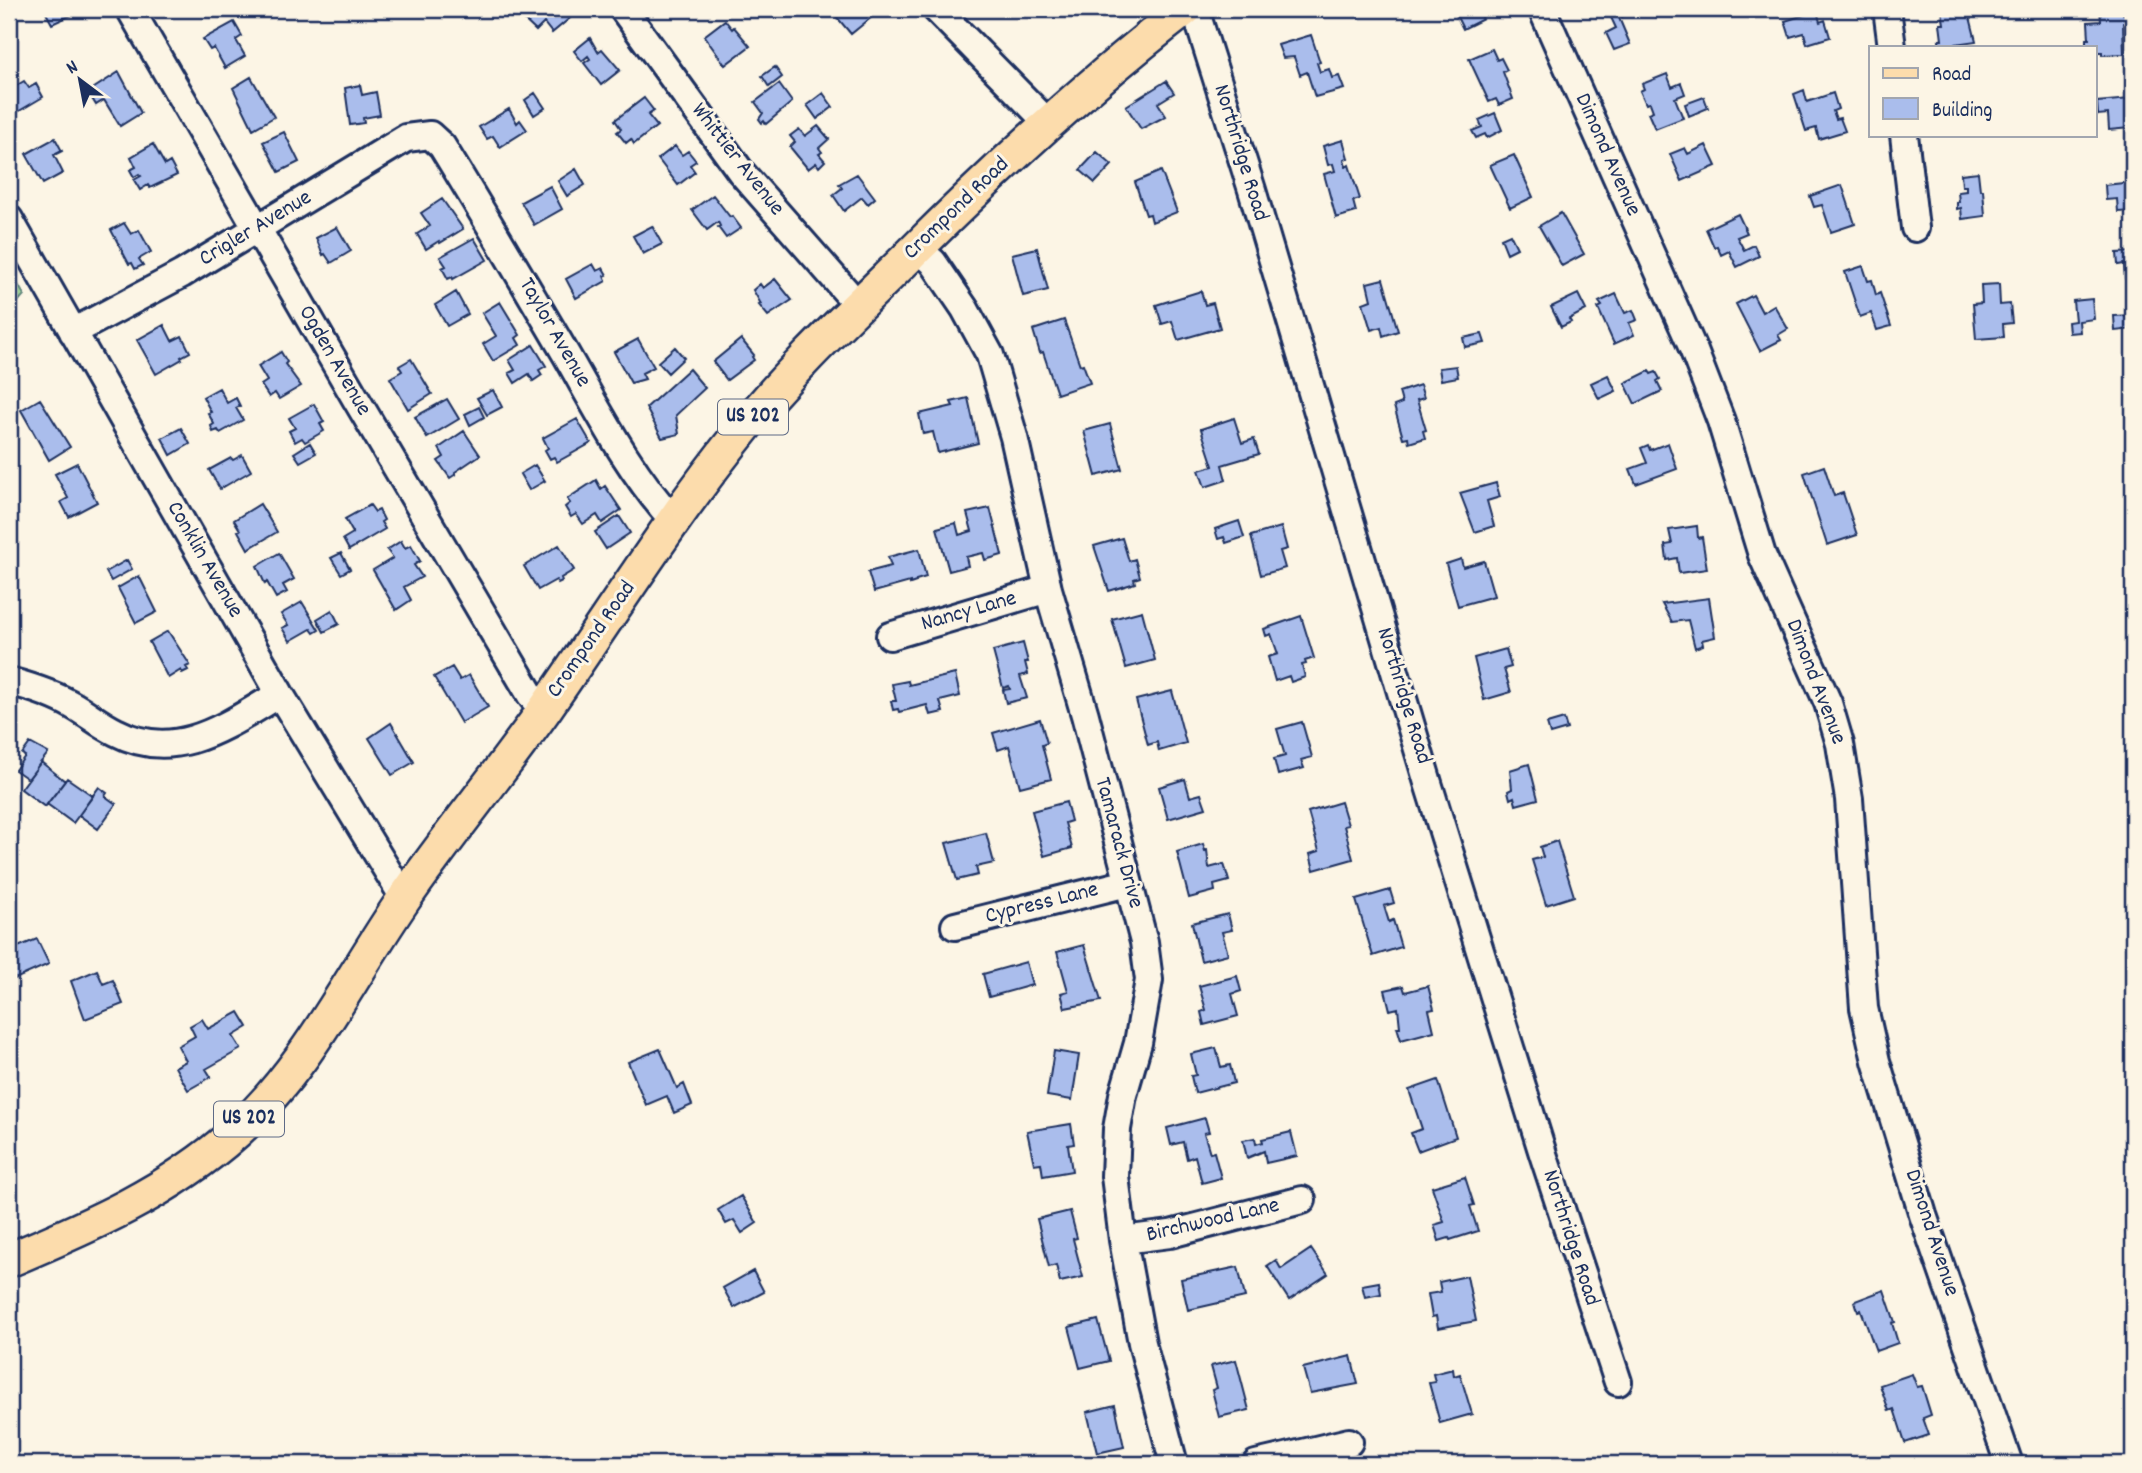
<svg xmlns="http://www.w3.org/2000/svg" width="2142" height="1473" font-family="Dekko,sans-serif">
<rect width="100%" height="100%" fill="#fcf5e5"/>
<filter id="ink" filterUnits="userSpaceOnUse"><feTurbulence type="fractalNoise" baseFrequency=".0143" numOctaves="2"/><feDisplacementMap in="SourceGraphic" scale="14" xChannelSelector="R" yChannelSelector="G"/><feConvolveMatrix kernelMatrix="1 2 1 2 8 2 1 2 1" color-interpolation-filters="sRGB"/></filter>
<g filter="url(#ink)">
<!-- green -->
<path fill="#a5d99b" stroke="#60847c" stroke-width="2" d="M9,269L24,295L9,312Z"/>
<!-- building -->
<path fill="#aabdec" stroke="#1b2f5e" stroke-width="2" d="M50,9H85L52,24L45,11Z
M50,9H85L52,24L45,11Z
M527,9H563L570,18L552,33L544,23L536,31L519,15Z
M830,9H865L872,17L851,34Z
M1453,9H1478L1483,19L1463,29Z
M1607,9H1652L1637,16L1635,11L1619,18L1630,44L1614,50L1606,33L1616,28Z
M1954,9H1968L1976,41L1955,44L1956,47H1940L1939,40H1942L1940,24H1944L1942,11Z
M2100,9H2122L2123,14H2127V23H2123L2124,54L2102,55V52H2096V46H2086V39H2089L2088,22L2101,21Z
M1817,11L1820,22L1825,20L1830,37L1807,44L1804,33L1790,37L1785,21Z
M725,20L732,29L734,27L750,46L725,65L704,36Z
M234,22L242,36L236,40L245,56L225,68L214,48L210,50L203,39Z
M1311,35L1320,62L1317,63L1320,72L1329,69L1332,78L1339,76L1344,89L1315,97L1307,72L1300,75L1294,57L1283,58L1278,45Z
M590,38L598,52L602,49L620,70L601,85L584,63L590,59L588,56L582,61L574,51Z
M1492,49L1497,60L1501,58L1507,70L1503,72L1513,99L1499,105L1496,99L1489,102L1469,59Z
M775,67L782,77L769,87L762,76Z
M119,72L141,113L120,126L104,100L96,105L88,92Z
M1667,74L1672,87L1681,83L1685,94L1675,98L1683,118L1655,129L1648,113L1653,111L1650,103L1646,104L1640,91L1644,89L1642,84Z
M251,77L274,117L253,129L233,88Z
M24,81L29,88L36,84L43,97L9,117V90Z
M24,81L29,88L36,84L43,97L9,117V90Z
M1166,81L1174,93L1158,103L1166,116L1141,129L1126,106Z
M779,84L792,102L766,124L764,121L762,123L759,119L763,113L755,102Z
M360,85L362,95L376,92L380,115L363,118L364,123L350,125L345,88Z
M1804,90L1807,102L1833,93L1838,109L1833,111L1836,119L1840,118L1845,131L1819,139L1816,128L1806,131L1794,94Z
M535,93L545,108L534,115L525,100Z
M823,93L833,107L817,119L807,105Z
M1704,97L1708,108L1689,116L1685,104Z
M644,98L654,111L648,115L657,126L634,144L631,139L626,143L617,132L621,129L615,120Z
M2130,99L2132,116L2129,117L2130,128L2109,130L2108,114L2098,115L2097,102Z
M509,109L517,123L520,120L527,130L500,147L493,136L487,139L479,127Z
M1495,113L1502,130L1487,138L1485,134L1476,138L1472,131L1482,127L1479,120Z
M818,126L829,139L819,148L822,152L819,154L825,161L819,167L816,163L808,169L790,147L795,142L790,136L799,129L805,136Z
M284,132L299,162L279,172L263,142Z
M55,138L62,151L54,155L63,173L43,184L26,154Z
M1343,140L1348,158L1344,159L1346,167L1349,165L1360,199L1353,201L1356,212L1336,218L1324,174L1335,171L1333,164L1328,165L1323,146Z
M153,144L165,165L170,162L177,175L150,188L148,185L140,190L134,180L141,176L139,174L134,177L130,170L136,167L131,157Z
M1706,145L1716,166L1682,181L1670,154L1685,148L1688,154Z
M675,146L682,155L688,151L696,161L690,165L695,172L678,185L658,159Z
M1097,152L1112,165L1095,183L1080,170Z
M1514,155L1533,197L1510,208L1490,165Z
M576,169L585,185L567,196L558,181Z
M1161,171L1177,212L1152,222L1150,214L1146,215L1135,182Z
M1978,172L1980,190H1983L1985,216L1962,219L1961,208L1957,209V202H1959L1958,192L1966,191V186H1962L1961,174Z
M857,174L875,198L868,204L862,197L844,211L833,195L842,188L839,184Z
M2133,182V211L2118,212L2117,199L2106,200L2105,185Z
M1842,185L1855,224L1831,232L1822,205L1814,207L1810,196Z
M550,186L562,209L534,225L521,202Z
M713,195L730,217L732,216L741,228L726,238L718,227L720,226L718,222L707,230L692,210Z
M442,199L463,229L440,243L439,241L426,249L417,234L430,226L421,213Z
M1561,213L1584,254L1562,266L1539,226Z
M1738,214L1747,233L1737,237L1744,250L1754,245L1759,256L1737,267L1729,251L1721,255L1717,246L1714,247L1706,229Z
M124,223L131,234L139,230L151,252L139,259L143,265L135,269L132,263L129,264L111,230Z
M652,226L662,244L643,254L633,236Z
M337,227L351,251L331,263L325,254L323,255L316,238Z
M1510,234L1517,248L1507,253L1501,238Z
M474,238L487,260L453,279L452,277L448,279L442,268L446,266L440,257Z
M1037,248L1048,290L1023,296L1012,254Z
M2133,252V279H2125L2124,264L2118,265L2117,253Z
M593,264L597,271L603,268L607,275L604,276L606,281L576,298L566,279Z
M1863,266L1868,281L1872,280L1876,295L1880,293L1891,326L1877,330L1871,313L1860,317L1845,272Z
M775,279L792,300L768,316L759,305L761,304L753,290L760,284L763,288Z
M1383,279L1398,331L1383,336L1381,327L1371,330L1363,303L1371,300L1367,283Z
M1999,284L2000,305L2010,304L2012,323L2003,324L2004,337L1976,339L1973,304L1982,303L1981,285Z
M1201,291L1205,305L1213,303L1220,328L1178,340L1172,321L1162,324L1156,305Z
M456,292L468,314L447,326L435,305Z
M1578,294L1586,310L1569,319L1571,322L1561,327L1551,307Z
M1616,294L1625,313L1633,310L1637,320L1629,323L1634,335L1614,344L1598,308L1602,306L1599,302Z
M1753,295L1762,312L1774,305L1788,329L1778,335L1781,340L1760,351L1736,304Z
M2092,299L2094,319L2079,321L2080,332L2069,333L2068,322L2075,321L2073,301Z
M500,302L520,335L516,338L520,345L493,361L483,344L496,336L482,313Z
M2133,315V329L2115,331L2114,316Z
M1064,320L1080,365L1083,364L1090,383L1057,394L1043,352L1040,353L1033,330Z
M164,325L172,341L182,336L190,352L181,357L182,359L156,374L137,340Z
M1482,334L1485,343L1465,347L1463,338Z
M638,339L654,367L642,373L645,379L631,383L614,352Z
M741,339L754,355L752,357L754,360L727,380L713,362Z
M533,345L546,366L539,370L542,375L533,381L529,374L515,383L509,373L515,370L509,360Z
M675,347L684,358L668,373L658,362Z
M281,352L287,362L285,364L301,386L279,399L275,393L269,397L261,385L267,381L258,366Z
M411,359L432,394L408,409L390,378L402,371L399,366Z
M1456,366L1458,377L1441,380L1439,368Z
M689,369L705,388L676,415L679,434L662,438L646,408Z
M1649,371L1651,374L1656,372L1660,379L1657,381L1662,391L1635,404L1625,383Z
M1608,375L1616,391L1599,399L1591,383Z
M1420,385L1424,398L1417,400L1426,430L1423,431L1425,438L1409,443L1408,437L1403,438L1394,406L1402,403L1399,392Z
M219,388L227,403L236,398L240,406L236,408L243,420L220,433L218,430L213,432L211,426L214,424L208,413L211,412L203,397Z
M493,390L502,407L487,415L477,398Z
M968,398L978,443L938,453L933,432L923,434L919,414L953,406L951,402Z
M40,399L70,447L49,460L21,410Z
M447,399L459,419L427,438L415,417Z
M314,404L324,422L320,424L324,431L305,442L302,438L295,442L289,431L295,428L289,418Z
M479,407L484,417L470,425L465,414Z
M1234,418L1242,443L1254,439L1259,454L1222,465L1226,480L1205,487L1199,470L1213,466L1201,429Z
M577,419L591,443L557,462L554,457L550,459L545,450L548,448L543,438Z
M1110,424L1122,469L1096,476L1084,431Z
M181,428L190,444L171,455L162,438Z
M464,431L480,455L455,472L456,474L450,478L438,461L444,457L439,448Z
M310,443L316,453L300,462L294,453Z
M1668,443L1677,469L1636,484L1630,469L1647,463L1641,448L1648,445L1650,450Z
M242,455L251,471L220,489L209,470L231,458L233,460Z
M77,463L97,502L69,517L61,502L68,498L55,474Z
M535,465L545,481L529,490L520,474Z
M1824,466L1834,496L1843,493L1857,535L1827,545L1804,473Z
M596,480L601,489L605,486L621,510L602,523L597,515L583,524L576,514L571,517L565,507L570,503L567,499Z
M1496,483L1500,497L1487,501L1494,526L1475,532L1460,493Z
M260,504L277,532L248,549L238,531L240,530L234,520Z
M370,505L375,512L379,510L384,520L381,522L385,529L349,550L343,539L353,533L345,519Z
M990,508L1002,555L985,560L983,553L966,557L968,566L949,571L937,528L956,523L959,535L972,531L967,513Z
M619,516L630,533L606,549L595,532Z
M1239,521L1244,537L1226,543L1224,537L1218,539L1215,529Z
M1697,526L1698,538L1702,537L1707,569L1679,573L1677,558L1667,560L1665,545L1672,544L1669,530Z
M1281,527L1287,549L1280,551L1285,568L1261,575L1251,536Z
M1122,538L1129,561L1135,559L1140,577L1134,579L1135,583L1109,591L1094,546Z
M401,541L405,548L411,545L420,561L414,565L422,577L404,587L411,600L396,610L373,570L393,558L387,550Z
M559,545L574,570L561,578L562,581L558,583L556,580L538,590L524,566Z
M919,549L926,577L916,580V582L910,584V582L874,592L868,572L891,566L888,557Z
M279,553L294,579L283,585L287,592L276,598L267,582L265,584L257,566Z
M341,553L350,569L341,574L331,558Z
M1461,559L1463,567L1484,561L1494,596L1458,606L1446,564Z
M127,560L132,569L111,581L106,572Z
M139,576L157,612L136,623L118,588Z
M1709,598L1715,637L1702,640L1703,645L1695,648L1688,620L1672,622L1662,604Z
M302,602L319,630L314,633L311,629L290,641L282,628L288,625L281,614Z
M332,610L339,624L324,632L317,619Z
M1142,611L1155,660L1126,668L1112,619Z
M1301,616L1314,658L1305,661L1306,664L1302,665L1305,677L1291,682L1289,676L1275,681L1268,657L1278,654L1271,634L1266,636L1264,629Z
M168,631L190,665L186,667L188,670L182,673L181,670L168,678L149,642Z
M1023,643L1028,662H1025L1028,674L1020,676L1027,698L1006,703L1003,690L1010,689L1009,686L1003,688L993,651Z
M1506,649L1511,667L1504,669L1511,692L1484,700L1474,658Z
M452,667L460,680L469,675L488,707L461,723L434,677Z
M955,674L960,696L940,701L943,712L930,715L927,705L899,712L898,709L893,710L891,701H896L892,684L908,681L909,685Z
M1172,691L1186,743L1159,751L1157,742L1148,745L1136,700Z
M1040,719L1047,743L1042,745L1051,779L1020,787L1009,746L998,750L993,733Z
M1564,719L1567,729L1550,734L1547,724Z
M1302,722L1312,757L1301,760L1304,768L1278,775L1274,759L1285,756L1277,729Z
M391,723L414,762L392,775L369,738Z
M30,743L48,753L28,779L15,770L25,756L22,754Z
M41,762L65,781L45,807L21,789Z
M1529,764L1538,799L1516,805L1514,797L1510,799L1508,791L1512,789L1510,770Z
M67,778L93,796L73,823L47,804Z
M1185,779L1190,797L1201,794L1206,808L1168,819L1159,787Z
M99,787L107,793L105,796L116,804L98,829L79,815Z
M1066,802L1071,821L1065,823L1072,848L1044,856L1032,811Z
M1341,802L1348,825L1344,826L1353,859L1314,870L1310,854L1319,851L1308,812Z
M986,833L994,863L976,867L978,875L957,880L946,843Z
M1557,841L1574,896L1546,905L1532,860L1543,857L1540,847Z
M1203,844L1205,851L1207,850L1209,868L1224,864L1229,881L1214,885L1215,891L1189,898L1177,852Z
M1390,890L1394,903L1384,906L1389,922L1393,920L1401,947L1373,956L1356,900Z
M1228,914L1232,930L1222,932L1228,954L1201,961L1192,923Z
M37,939L49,964L15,979L9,964V955L15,953L13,949Z
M1084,945L1101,1001L1065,1008L1061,993L1068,991L1057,952Z
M1026,962L1032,985L989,997L983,974Z
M97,970L103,984L113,980L123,1004L85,1019L71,981Z
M1237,976L1241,991L1232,994L1238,1016L1204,1025L1201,1012L1206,1010L1199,986Z
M1403,986L1405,992L1428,986L1434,1009L1429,1010L1434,1031L1401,1040L1397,1027H1400L1398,1008L1390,1010L1385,990Z
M239,1012L248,1027L233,1036L241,1049L206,1069L211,1077L188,1090L175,1067L186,1061L178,1046L195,1036L190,1026L202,1019L208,1029Z
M1216,1048L1221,1067L1230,1065L1234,1083L1195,1093L1191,1076L1196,1075L1191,1054Z
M660,1049L677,1088L684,1084L692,1105L674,1113L667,1096L646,1105L628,1062Z
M1054,1051L1079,1055L1072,1100L1047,1096Z
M1438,1080L1456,1137L1418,1151L1411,1133L1422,1129L1409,1090Z
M1205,1118L1209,1132L1204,1133L1210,1153L1214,1152L1221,1178L1202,1183L1195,1156L1187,1159L1183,1142L1171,1145L1167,1128Z
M1071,1124L1074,1144L1068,1145L1072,1171L1043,1176L1041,1163L1034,1164L1027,1131Z
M1291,1132L1297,1156L1266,1163L1264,1151L1247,1158L1243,1140L1255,1138L1256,1144L1263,1142L1262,1139Z
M1465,1177L1474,1205L1470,1206L1478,1231L1450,1240L1449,1238L1439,1241L1434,1225L1444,1222L1432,1187Z
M741,1196L757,1223L742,1233L734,1220L726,1224L718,1210Z
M1070,1211L1077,1238L1073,1239L1083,1277L1060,1282L1056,1265L1049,1267L1037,1219Z
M1311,1249L1328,1274L1289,1300L1267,1266L1276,1260L1281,1269Z
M1238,1267L1245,1297L1188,1310L1181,1279Z
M753,1271L764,1292L734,1308L723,1288Z
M1467,1276L1476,1321L1438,1328L1436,1316L1432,1317L1428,1294L1441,1292L1439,1282Z
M1379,1282L1381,1294L1365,1297L1362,1285Z
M1884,1290L1895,1322L1892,1323L1898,1343L1876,1351L1861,1310L1858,1311L1855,1301Z
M1098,1320L1109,1361L1080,1368L1069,1327Z
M1351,1356L1358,1384L1310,1393L1303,1368Z
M1236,1360L1249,1410L1219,1417L1212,1390L1217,1388L1211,1366Z
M1453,1369L1454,1376L1460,1374L1472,1414L1440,1423L1429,1383L1435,1382L1433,1374Z
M1912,1374L1917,1387L1922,1386L1931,1415L1923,1418L1929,1435L1905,1443L1894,1409L1889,1411L1880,1385Z
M1115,1405L1124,1447L1097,1453L1087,1412Z"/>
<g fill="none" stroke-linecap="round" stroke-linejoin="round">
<defs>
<path id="minor" d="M130,9L356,399L530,694L543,711
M623,9L741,172L858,305
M936,9L1048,123
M1193,9L1199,22L1252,190L1428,783L1543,1154L1618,1382
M1542,9L1694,351L1721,421L1762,555L1828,703L1840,744L1849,799L1864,1008L1876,1061L1923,1215L2009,1464
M1887,9L1892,47
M1904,135L1915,228
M9,219L280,694L404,898
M917,248L933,262L965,309L990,355L1014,437L1048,589L1085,715L1144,942L1149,980L1138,1043L1123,1095L1117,1129L1115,1176L1123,1240L1142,1343L1174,1464
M73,332L182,274L406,138L430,135L442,146C485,216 526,286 567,356C599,412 630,473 674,521
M890,636L1048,589
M9,681C31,687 54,694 74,706C88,714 101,725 116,732C177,764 228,724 280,694
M955,926L1128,883
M1123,1240L1170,1234L1302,1200
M1256,1464L1349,1442"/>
<path id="major" d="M9,1260C90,1226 169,1192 236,1132C308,1067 350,977 404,899C449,834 500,773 545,709C610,616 670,519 742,430C791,369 849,315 905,260C994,171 1085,86 1185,9"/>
</defs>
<!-- minor casing -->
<use href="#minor" stroke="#1b2f5e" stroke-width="32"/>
<!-- major casing -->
<use href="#major" stroke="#1b2f5e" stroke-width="38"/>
<!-- minor -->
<use href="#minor" stroke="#fcf5e5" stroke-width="26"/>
<!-- major -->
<use href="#major" stroke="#fcdcac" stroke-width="33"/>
</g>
</g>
<g text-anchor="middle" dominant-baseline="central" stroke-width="6" stroke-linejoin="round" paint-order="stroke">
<!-- shield labels -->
<g fill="#fcf5e5" stroke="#5e6a86" stroke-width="2">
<rect x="718" y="399.5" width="70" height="35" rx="5"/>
<rect x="214" y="1101.5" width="70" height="35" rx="5"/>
</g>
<g font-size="21" font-weight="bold" fill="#1b2f5e">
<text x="753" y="417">US 202</text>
<text x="249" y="1119">US 202</text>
</g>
<!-- street labels -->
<g font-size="23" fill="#1b2f5e" stroke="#fcf5e5">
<text transform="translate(1240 153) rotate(73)">Northridge Road</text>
<text transform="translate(1607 155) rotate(66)">Dimond Avenue</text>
<text transform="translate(737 160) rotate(52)">Whittier Avenue</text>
<text transform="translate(957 209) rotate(-44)">Crompond Road</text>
<text transform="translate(256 229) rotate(-31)">Crigler Avenue</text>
<text transform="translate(554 333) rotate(60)">Taylor Avenue</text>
<text transform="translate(334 361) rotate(60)">Ogden Avenue</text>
<text transform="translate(204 560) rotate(60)">Conklin Avenue</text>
<text transform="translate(969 612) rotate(-16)">Nancy Lane</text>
<text transform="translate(592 640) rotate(-55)">Crompond Road</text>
<text transform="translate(1815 682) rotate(69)">Dimond Avenue</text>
<text transform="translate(1403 696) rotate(73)">Northridge Road</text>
<text transform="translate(1118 843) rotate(75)">Tamarack Drive</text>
<text transform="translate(1042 904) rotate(-14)">Cypress Lane</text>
<text transform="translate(1213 1221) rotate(-13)">Birchwood Lane</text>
<text transform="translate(1931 1233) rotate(72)">Dimond Avenue</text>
<text transform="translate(1570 1238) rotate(72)">Northridge Road</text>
</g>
</g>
<!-- margin -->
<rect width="2142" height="1473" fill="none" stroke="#fcf5e5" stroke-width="35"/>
<rect x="18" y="18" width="2107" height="1438" fill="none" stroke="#1b2f5e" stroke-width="2.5" filter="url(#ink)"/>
<!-- legend -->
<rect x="1869" y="46" width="228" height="91" fill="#fcf5e5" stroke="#a2a6af" stroke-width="2"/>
<rect x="1883" y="68" width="35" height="10" fill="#fcdcac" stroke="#a2a6af" stroke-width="2"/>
<text x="1932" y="80" font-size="21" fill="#1b2f5e">Road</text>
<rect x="1883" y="98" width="35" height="21" fill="#aabdec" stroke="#a2a6af" stroke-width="2"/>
<text x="1932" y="116" font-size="21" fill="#1b2f5e">Building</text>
<!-- north arrow -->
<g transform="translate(80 80) rotate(328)" stroke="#fcf5e5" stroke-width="5" paint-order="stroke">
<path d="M0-5L12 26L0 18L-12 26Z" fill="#1b2f5e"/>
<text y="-10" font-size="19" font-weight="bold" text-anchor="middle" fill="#1b2f5e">N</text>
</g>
</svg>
